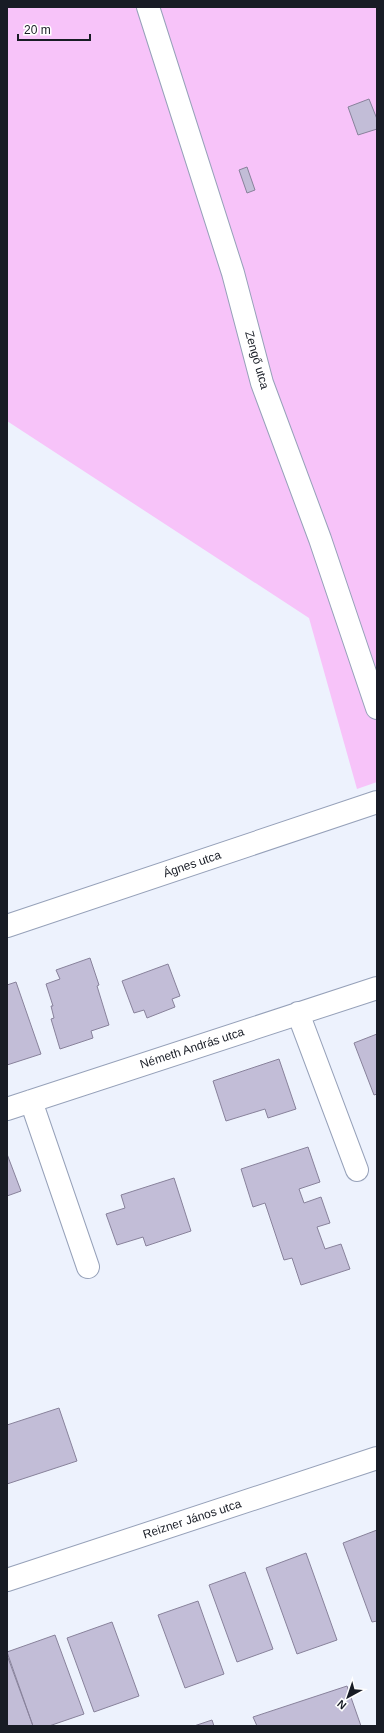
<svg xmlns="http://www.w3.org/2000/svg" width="384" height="1733" font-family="Arial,sans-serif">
<rect width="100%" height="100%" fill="#edf2fd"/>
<!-- green -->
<path fill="#f7c3f9" d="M7,7H377V782L357,789L309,618L7,421Z"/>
<!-- building -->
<path fill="#c2bdd7" stroke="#88829b" d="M369,99L377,119V129L358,135L348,107Z
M247,167L255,190L247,193L239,170Z
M90,958L99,985L97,986L109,1025L91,1031L93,1038L60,1049L51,1019L54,1018L51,1006H53L46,984L60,979L56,970Z
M168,964L180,996L172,999L175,1007L147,1018L144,1010L134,1013L122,981Z
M16,982L41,1054L7,1065V985Z
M377,1034V1094L374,1095L354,1043Z
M279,1059L296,1109L268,1118L265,1109L226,1121L213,1081Z
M308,1147L320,1182L299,1189L304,1203L321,1197L330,1223L317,1227L325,1249L341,1244L350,1269L301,1285L292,1258L284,1260L265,1203L253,1207L241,1169Z
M7,1154L21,1191L7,1196Z
M174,1178L191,1231L146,1246L143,1237L117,1245L106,1214L125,1208L121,1195Z
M59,1408L77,1461L7,1484V1425Z
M377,1530V1621L372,1622L343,1543Z
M306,1553L337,1640L297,1654L266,1568Z
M245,1572L273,1649L237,1662L209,1585Z
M198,1601L224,1674L185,1688L158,1615Z
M112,1622L139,1696L94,1712L67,1638Z
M55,1635L84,1714L49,1726H33L7,1652Z
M7,1655L33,1726H7Z
M347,1686L361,1726H257L253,1717Z
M212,1720L214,1726H194Z"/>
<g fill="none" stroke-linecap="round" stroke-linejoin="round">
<defs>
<path id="minor" d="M148,7L233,273L262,383L320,539L377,708
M7,926L377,802
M298,1013L357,1170
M31,1101L88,1267
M7,1109L377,988
M7,1580L377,1458"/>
</defs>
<!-- minor casing -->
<use href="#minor" stroke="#96a1b9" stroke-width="24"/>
<!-- minor -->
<use href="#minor" stroke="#fff" stroke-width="22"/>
</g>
<g text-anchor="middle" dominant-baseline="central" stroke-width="3.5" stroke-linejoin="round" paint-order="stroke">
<!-- street labels -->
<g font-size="12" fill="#181c25" stroke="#fff">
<text transform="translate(257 360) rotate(74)">Zengő utca</text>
<text transform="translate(192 864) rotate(-19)">Ágnes utca</text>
<text transform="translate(192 1048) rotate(-18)">Németh András utca</text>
<text transform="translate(192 1519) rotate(-18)">Reizner János utca</text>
</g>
</g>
<!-- border -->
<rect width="384" height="1733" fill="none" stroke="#181c25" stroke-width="16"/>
<!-- north arrow -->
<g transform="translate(348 1697) rotate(220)" stroke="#ffffff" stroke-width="3" paint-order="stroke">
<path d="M0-3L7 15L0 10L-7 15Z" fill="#181c25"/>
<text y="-6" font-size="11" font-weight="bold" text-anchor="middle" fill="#181c25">N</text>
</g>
<!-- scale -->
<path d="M18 34v6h72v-6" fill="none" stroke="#181c25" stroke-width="2"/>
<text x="24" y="34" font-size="12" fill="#181c25" stroke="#ffffff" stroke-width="3" paint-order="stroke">20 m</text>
</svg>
